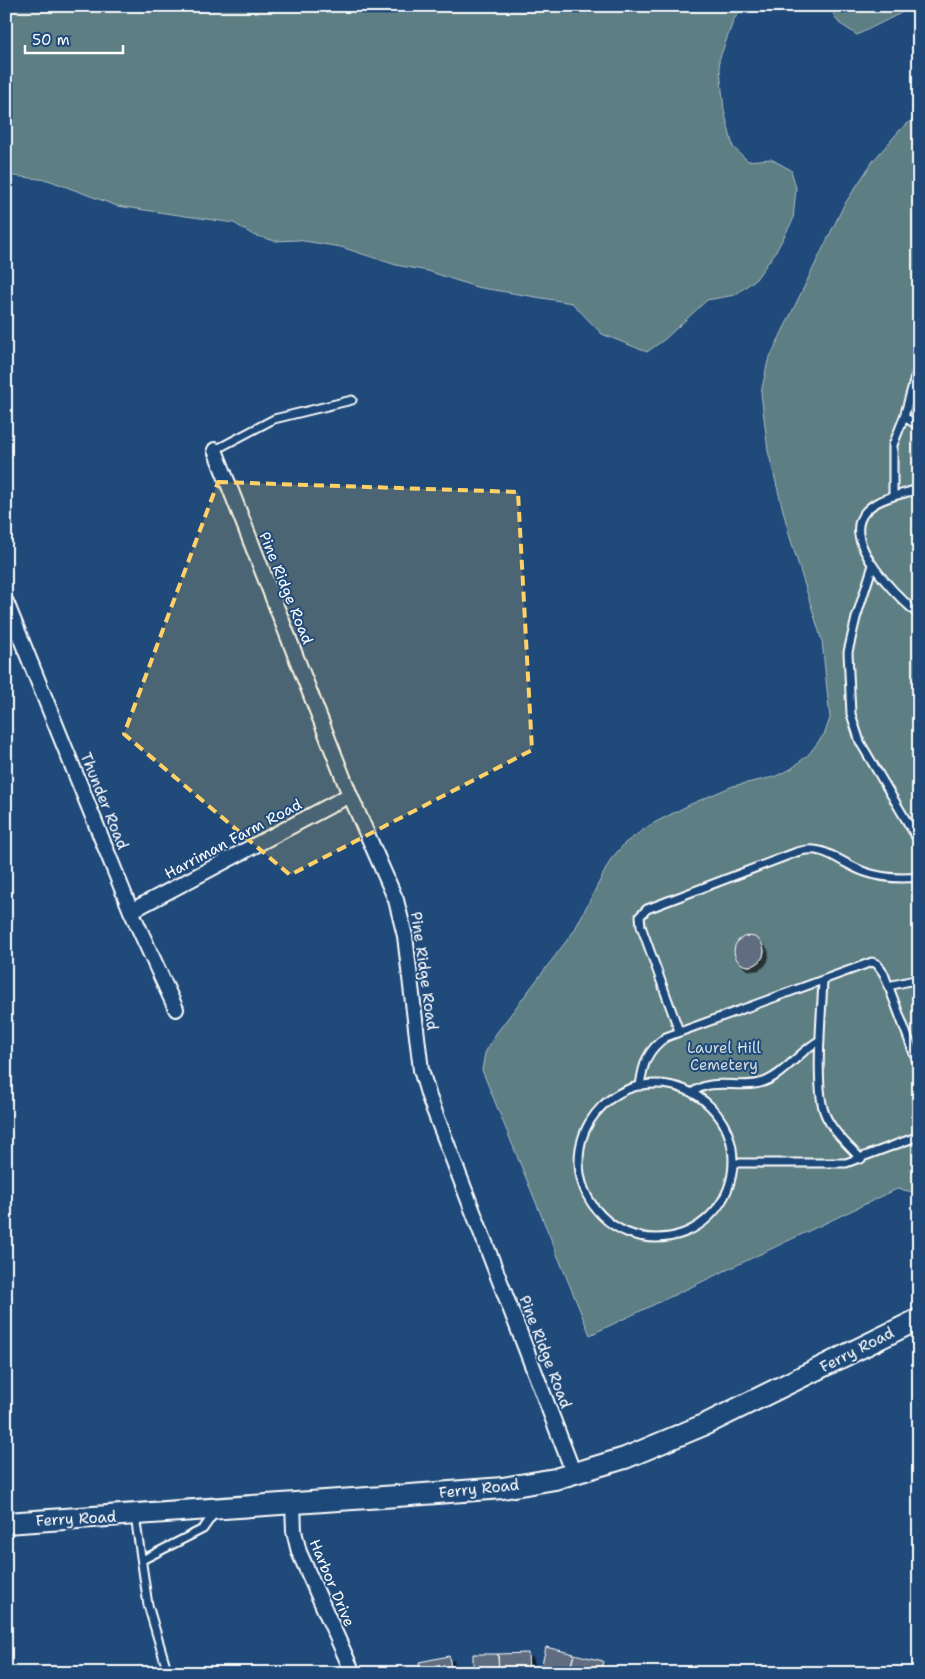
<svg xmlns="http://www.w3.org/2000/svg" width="925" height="1679" font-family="'Shantell Sans',sans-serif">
<defs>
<filter id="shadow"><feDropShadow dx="4.5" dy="4.5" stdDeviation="0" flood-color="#0009"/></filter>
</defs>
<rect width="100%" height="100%" fill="#1f4a7a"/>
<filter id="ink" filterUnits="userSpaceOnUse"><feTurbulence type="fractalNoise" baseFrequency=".02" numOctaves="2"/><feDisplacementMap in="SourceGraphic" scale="10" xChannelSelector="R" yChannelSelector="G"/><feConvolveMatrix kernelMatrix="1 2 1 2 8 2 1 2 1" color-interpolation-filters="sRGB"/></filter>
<g filter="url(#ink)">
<!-- green -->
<path fill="#5d7e83" stroke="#aebec1" d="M6,6H746L734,19L719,60L724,110L733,147L748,161L771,159L791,170L796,188L793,220L775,253L756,279L735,295L707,300L665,339L647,352L602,334L572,303L476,287L428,271L396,265L341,247L298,240L275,241L253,235L234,223L117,206L48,180L14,176L6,172Z
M828,6H915L857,35L839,23Z
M919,114V1202L914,1192L897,1189L590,1335L482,1070L485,1053L495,1035L574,931L611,859L625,843L650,825L691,804L733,786L774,777L791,769L809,754L825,733L830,718L822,641L789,534L768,451L761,393L768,361L844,205L873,161L900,130Z"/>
<!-- building -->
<path fill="#606d80" stroke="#fff" filter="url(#shadow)" d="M734 951a15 15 0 1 1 30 0a15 15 0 1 1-30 0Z
M546,1647L574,1654L569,1673H540Z
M528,1653L529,1673H499L498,1654Z
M473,1654H498L499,1673H473Z
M574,1654L603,1661L601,1673H569Z
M449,1656L452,1673H421L419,1662Z"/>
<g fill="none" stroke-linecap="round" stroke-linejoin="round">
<defs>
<path id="lane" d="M904,417L919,426
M215,450L274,419L352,400
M919,488C902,496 880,496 866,511C838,540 898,597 919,615
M893,496V445L904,417L919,363
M873,565L856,618L848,652L851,714L860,742L919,842
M823,980C822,1011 814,1088 825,1114C832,1131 848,1145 861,1159
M888,986L919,979
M679,1031L641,926L640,916L647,909L797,852C825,843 839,863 865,872C882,878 901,879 919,877
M579 1161a77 77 0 1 1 154 0a77 77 0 1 1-154 0Z
M640,1086C643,1064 647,1050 666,1037L872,962L877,964L884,974L919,1067
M692,1093C710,1077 738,1089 760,1083C783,1077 799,1051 820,1040
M733,1163H846L919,1136
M135,1516L148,1605L168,1673
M142,1560L203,1529L215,1512"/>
<path id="street" d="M215,450L350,795L396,900L405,936L421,1070L429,1097L574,1474
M6,602L131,911L176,1009
M131,911L350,795
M293,1504L294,1531L299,1552L353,1673"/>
<path id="secondary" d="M6,1523L397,1496L503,1488L555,1479L625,1458L706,1424L919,1319"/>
</defs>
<!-- lane casing -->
<use href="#lane" stroke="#fff" stroke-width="11"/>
<!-- street casing -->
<use href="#street" stroke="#fff" stroke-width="18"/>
<!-- secondary casing -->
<use href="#secondary" stroke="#fff" stroke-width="24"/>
<!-- lane -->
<use href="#lane" stroke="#1f4a7a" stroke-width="7"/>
<!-- street -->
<use href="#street" stroke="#1f4a7a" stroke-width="14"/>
<!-- secondary -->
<use href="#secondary" stroke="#1f4a7a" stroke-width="20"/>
</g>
</g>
<!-- marked area -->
<path fill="#ffd166" fill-opacity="0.2" stroke="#ffd166" stroke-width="4" stroke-dasharray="10 6" stroke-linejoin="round" d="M218,482L518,492L532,750L290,875L124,734Z"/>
<g text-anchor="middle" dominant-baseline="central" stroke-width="4" stroke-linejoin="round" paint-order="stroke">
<!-- street labels -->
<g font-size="15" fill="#fff" stroke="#1f4a7a">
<text transform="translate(286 588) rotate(68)">Pine Ridge Road</text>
<text transform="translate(104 801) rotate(68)">Thunder Road</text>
<text transform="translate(233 839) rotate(-28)">Harriman Farm Road</text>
<text transform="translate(424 971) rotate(82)">Pine Ridge Road</text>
<text transform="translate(857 1350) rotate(-27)">Ferry Road</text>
<text transform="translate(545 1352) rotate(69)">Pine Ridge Road</text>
<text transform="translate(479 1489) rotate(-6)">Ferry Road</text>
<text transform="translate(76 1519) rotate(-3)">Ferry Road</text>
<text transform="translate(332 1583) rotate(67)">Harbor Drive</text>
</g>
<!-- park labels -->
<g font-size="15" fill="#d6dfe0" stroke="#1f4a7a">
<text x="724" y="1048">Laurel Hill<tspan x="724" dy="17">Cemetery</tspan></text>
</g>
</g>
<!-- margin -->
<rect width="925" height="1679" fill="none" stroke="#1f4a7a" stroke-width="25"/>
<rect x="12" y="12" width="900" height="1654" fill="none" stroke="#fff" stroke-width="2" filter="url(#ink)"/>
<!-- scale -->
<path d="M25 45v8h98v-8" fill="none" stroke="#ffffff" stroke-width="2.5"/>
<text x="32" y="45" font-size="15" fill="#ffffff" stroke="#1f4a7a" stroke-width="4" paint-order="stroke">50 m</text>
</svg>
